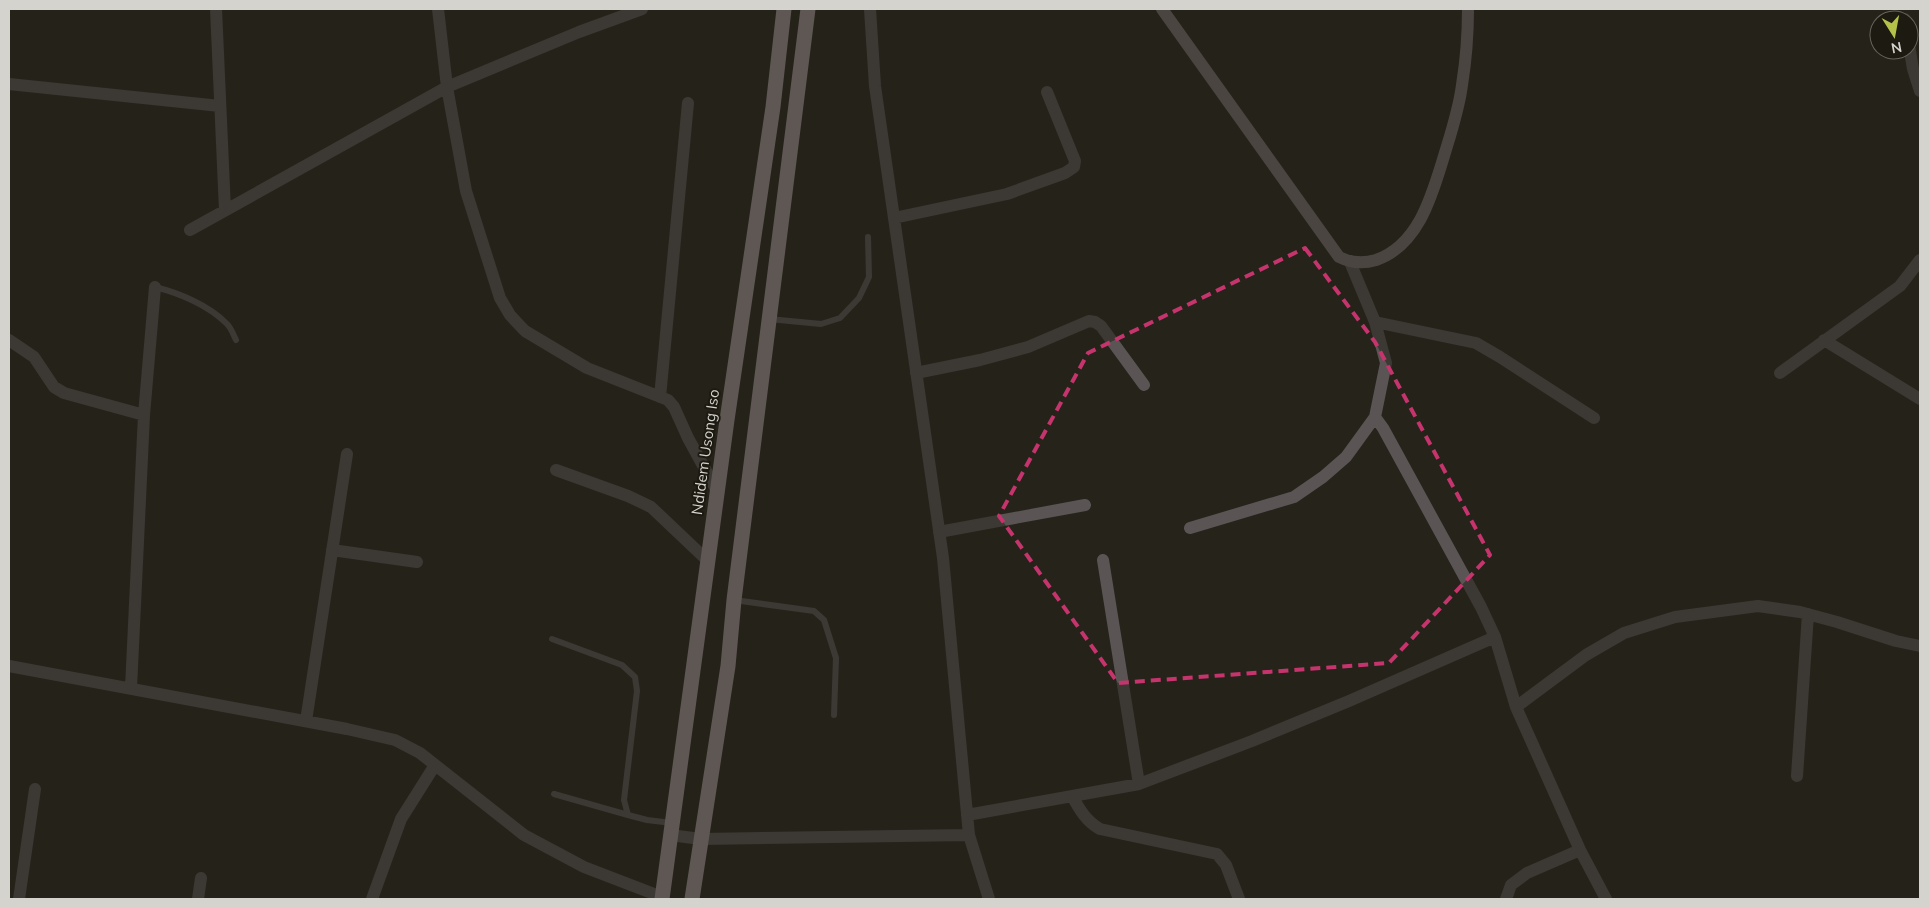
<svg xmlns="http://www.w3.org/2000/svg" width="1929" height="908" font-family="Mulish,sans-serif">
<rect width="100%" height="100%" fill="#25231a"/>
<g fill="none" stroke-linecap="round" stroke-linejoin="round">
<!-- lane -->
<path stroke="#5a5455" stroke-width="6" d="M155,287C179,293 208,305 226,323C231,327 233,334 236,340
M769,319L821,324L840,318L859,298L869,277L868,237
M734,600L814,611L824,620L836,658L834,715
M552,639L622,665L635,677L637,691L624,800L628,815L647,820L672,823
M554,794L628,815"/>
<!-- street -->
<path stroke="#5a5455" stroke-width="12" d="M216,9L225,210
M438,9L447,87L466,191L500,298L510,315L525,331L587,368L668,400L674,407L688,438L717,491
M870,9L875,86L943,558L969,835L989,899
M1905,19V20
M1909,45L1913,69L1920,91
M9,84L220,106
M894,218L1007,194L1065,173L1074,167L1075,161L1047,92
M190,230L447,87L579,32L642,9
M1375,322L1476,343L1500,357L1594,418
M9,340L34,357L54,387L64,393L144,415
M1824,340L1920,399
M916,373L980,360L1028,347L1089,321L1095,322L1101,326L1144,385
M1780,373L1900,286L1920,260
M660,397L688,103
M1375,417L1383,428L1481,607L1495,637L1516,707L1580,850L1606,899
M556,470L628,496L651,507L708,561
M1190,528L1294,497L1323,477L1346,457L1375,417L1386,363L1375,322L1350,262
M939,532L1085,505
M332,550L417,562
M1103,560L1139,784
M9,666L347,729L395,740L420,753L524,835L584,867L662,897
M131,688L144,415L155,287
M1516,707L1586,655L1624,633L1675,617L1758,606L1800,612L1837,622L1896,641L1920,646
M306,721L347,454
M1797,776L1808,614
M1072,796C1080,810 1086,821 1100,829L1217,854L1226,865L1239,899
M967,815L1139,784L1252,741L1349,701L1495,637
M670,835L701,839L969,835
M19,899L35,789
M198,899L201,878
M372,899L401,819L435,765
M1506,899L1511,885L1527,873L1580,850"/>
<!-- secondary -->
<path stroke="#797070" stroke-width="12" d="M1162,9L1339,257C1351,263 1363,264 1376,260C1419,245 1432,195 1444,156C1451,133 1459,109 1462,85C1466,60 1468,34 1468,9"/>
<!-- highway -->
<path stroke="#a69899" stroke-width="15" d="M662,899L727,420L773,107L784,9
M692,899L728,666L734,600L808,9"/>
</g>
<!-- marked area -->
<path d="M0 0H1929V908H0ZM1305,248L1375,342L1490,555L1389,663L1118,683L999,516L1088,353Z" fill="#25231a" fill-opacity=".55" fill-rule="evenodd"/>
<path fill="none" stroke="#c5346c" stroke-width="4" stroke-dasharray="10 6" stroke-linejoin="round" d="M1305,248L1375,342L1490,555L1389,663L1118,683L999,516L1088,353Z"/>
<g text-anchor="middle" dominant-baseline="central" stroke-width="4" stroke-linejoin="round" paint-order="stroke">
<!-- street labels -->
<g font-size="15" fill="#d5d3cd" stroke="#1c1a11">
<text transform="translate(705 452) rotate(-82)">Ndidem Usong Iso</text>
</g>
</g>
<!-- border -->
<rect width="1929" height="908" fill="none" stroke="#d5d3cd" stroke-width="20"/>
<!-- north arrow -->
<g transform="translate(1894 35) rotate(169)"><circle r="24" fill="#1c1a11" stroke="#66645c"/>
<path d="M0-4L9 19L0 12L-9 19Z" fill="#b4c24a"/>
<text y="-8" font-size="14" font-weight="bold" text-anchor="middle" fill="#d5d3cd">N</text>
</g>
</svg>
